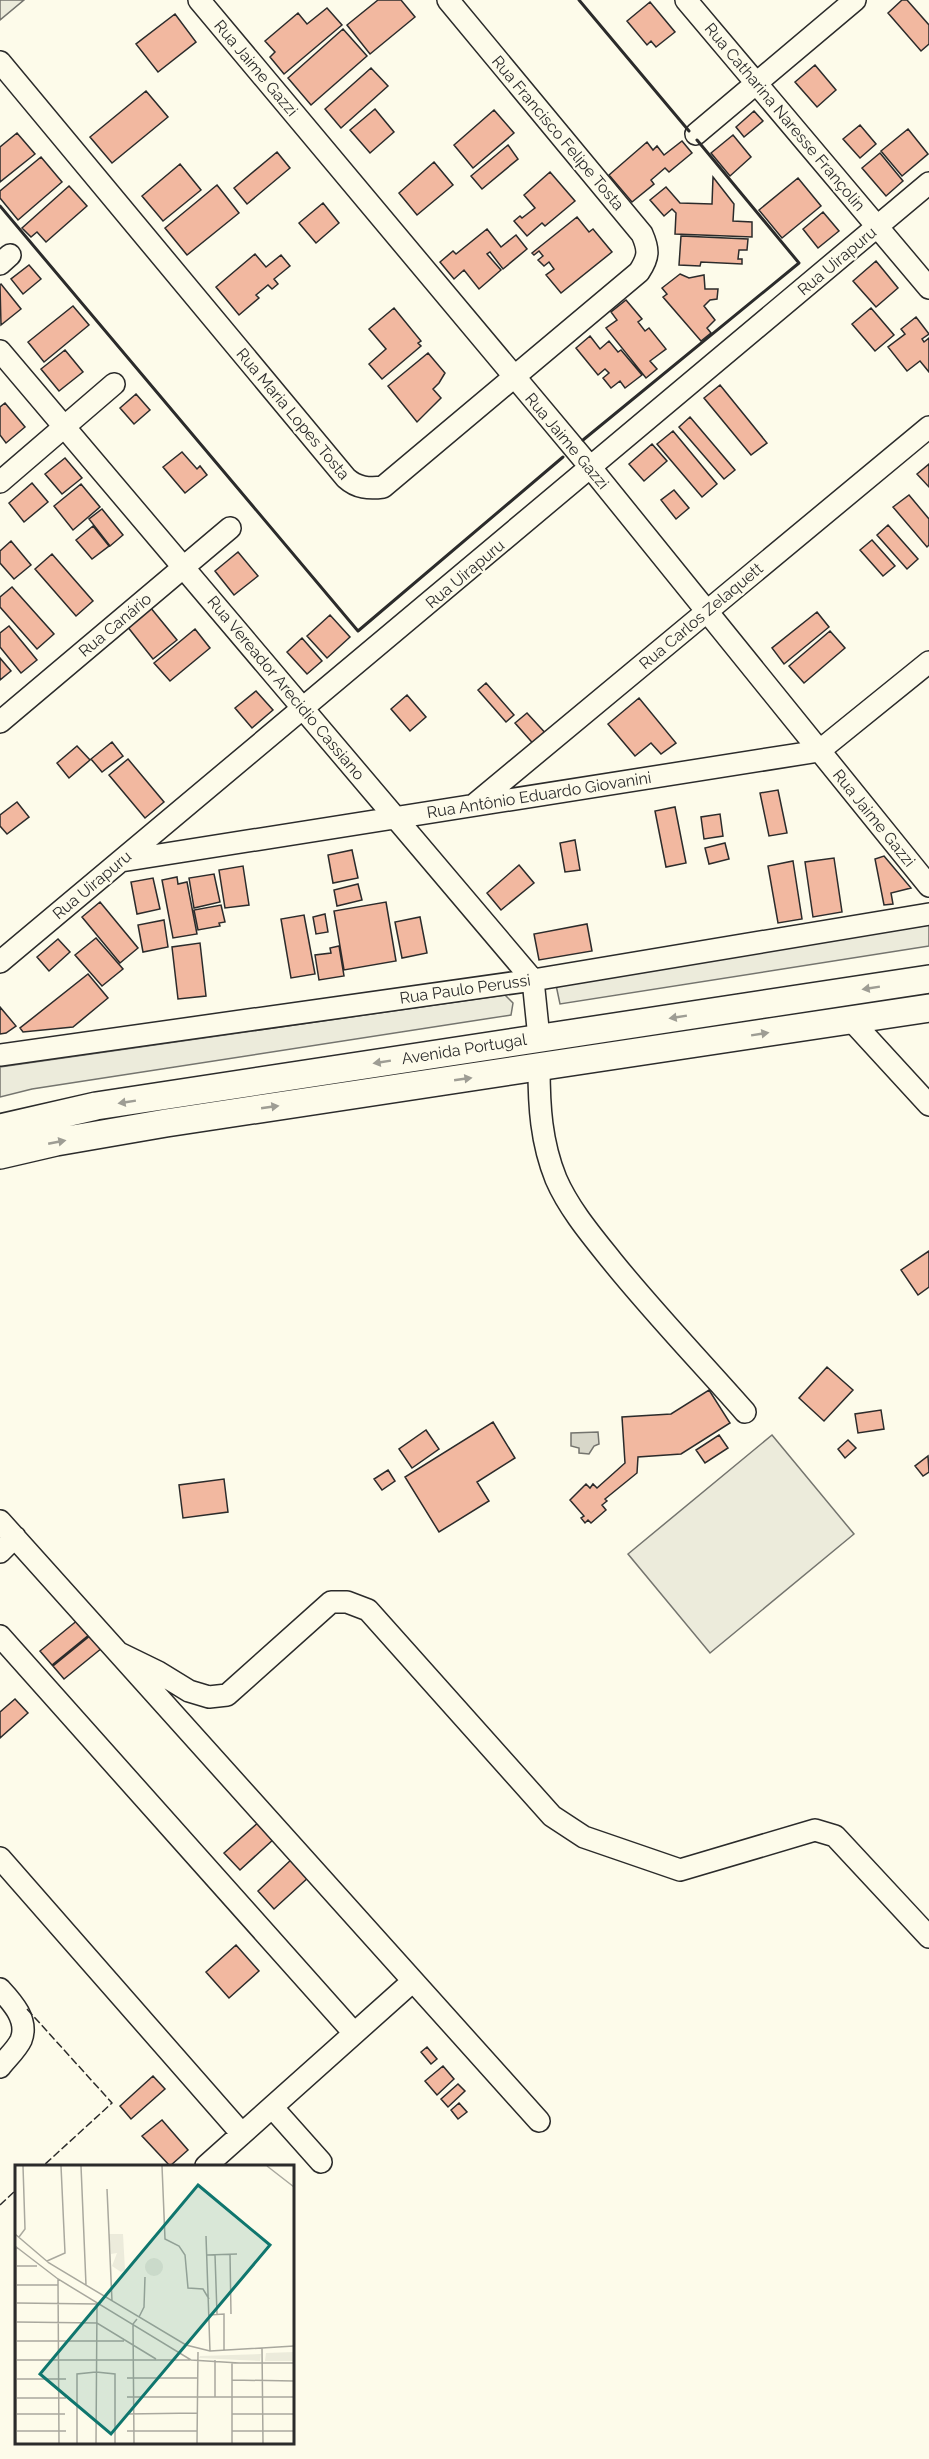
<svg xmlns="http://www.w3.org/2000/svg" width="929" height="2459" font-family="Raleway,sans-serif">
<rect width="100%" height="100%" fill="#fdfbea"/>
<!-- green -->
<path fill="#ecebdb" stroke="#74746e" stroke-width="1.5" d="M0,0H24L0,20Z
M929,925V946L560,1004L556,985Z
M505,995L513,1003L511,1015L32,1089L0,1097V1067Z
M772,1435L854,1534L710,1653L628,1554Z"/>
<!-- water -->
<path fill="#d8d7c9" stroke="#74746e" stroke-width="1.5" d="M598,1432L599,1444L594,1446L589,1454L579,1453V1448L571,1446V1433Z"/>
<!-- building -->
<path fill="#f2b8a0" stroke="#2b2b2b" stroke-width="1.5" d="M378,0H401L415,17L370,54L347,25Z
M902,0H907L929,25V44L921,51L888,13Z
M650,2L675,32L656,47L651,41L647,45L627,21Z
M327,8L342,25L284,74L270,57L275,52L265,41L298,13L307,24Z
M175,14L196,42L158,72L136,44Z
M343,29L367,56L311,105L288,78Z
M815,65L836,90L817,107L795,82Z
M371,68L388,86L341,128L325,109Z
M146,91L168,117L112,163L90,137Z
M375,109L394,132L370,153L350,130Z
M494,110L514,133L473,168L454,145Z
M754,111L763,121L744,137L736,127Z
M860,125L876,144L860,158L843,139Z
M908,129L928,154L902,176L881,151Z
M17,133L35,154L0,182V147Z
M733,135L751,157L730,176L711,153Z
M682,141L692,153L669,172L665,168L651,180L654,184L632,202L609,175L647,142L653,150L657,146L664,155Z
M508,145L518,159L482,189L471,176Z
M277,152L290,168L247,204L234,188Z
M880,153L903,181L886,196L862,168Z
M41,157L62,182L18,220L0,198V191Z
M434,162L453,185L417,215L399,193Z
M180,164L201,190L163,221L142,196Z
M550,172L575,201L545,226L542,223L527,236L514,221L520,216L522,218L535,208L524,195Z
M713,177L734,204L733,221L752,222V237L675,234L676,213L672,209L664,216L650,200L666,187L680,203L712,204Z
M798,178L821,206L782,238L759,210Z
M217,185L239,213L187,255L165,228Z
M69,186L87,206L46,242L37,232L31,237L22,228Z
M323,203L339,223L316,243L299,223Z
M823,212L839,231L818,248L803,229Z
M577,217L589,232L593,229L612,252L561,293L546,275L554,269L549,262L544,266L538,260L543,256L539,251L534,255L532,253Z
M487,229L501,247L516,235L527,249L503,269L490,252L487,254L501,270L479,289L464,270L454,279L440,262L453,251L456,254Z
M681,236L748,239L747,250H739L738,259H742V264L701,262L700,266L679,265Z
M255,254L266,267L281,255L290,266L274,279L278,284L272,289L268,285L256,295L259,298L239,315L216,287Z
M876,261L898,288L876,307L853,281Z
M29,265L41,279L23,294L11,279Z
M680,274L689,278L704,275L705,289H718L717,299L710,300L704,306L715,320L707,328L711,333L701,341L663,297L667,294L662,288Z
M1,284L21,309L1,325L0,285Z
M626,300L642,319L638,322L645,331L649,328L666,349L650,361L657,369L646,378L606,328L617,320L611,312Z
M73,306L89,325L44,362L28,342Z
M394,308L421,341L418,343L421,346L382,379L369,364L386,349L369,329Z
M871,308L894,335L875,351L852,324Z
M916,317L929,334L922,339L924,342L929,338V372L920,361L907,371L888,347L905,334L901,329Z
M590,336L600,349L609,341L618,352L621,350L642,375L625,388L620,381L611,388L603,378L609,373L605,369L598,375L576,348Z
M65,350L83,372L59,391L41,369Z
M428,353L445,373L439,383L433,389L441,398L417,422L388,386Z
M720,385L767,443L751,455L704,398Z
M136,394L150,410L134,424L120,408Z
M5,403L25,427L6,443L0,435V407Z
M690,417L735,470L724,479L679,427Z
M673,431L717,484L702,497L657,444Z
M652,444L667,461L644,481L629,464Z
M182,452L197,469L200,466L207,475L185,493L163,467Z
M65,458L82,478L62,494L45,474Z
M929,464V487L917,474Z
M32,483L48,502L24,522L9,503Z
M81,484L100,507L73,530L54,506Z
M674,490L689,508L676,519L661,500Z
M909,495L929,519V545L927,547L893,507Z
M102,509L123,535L110,546L89,519Z
M888,525L918,559L907,569L877,535Z
M93,526L109,546L92,559L76,540Z
M872,540L895,566L883,576L860,550Z
M11,541L31,565L14,579L0,563V551Z
M238,552L258,576L234,595L215,571Z
M52,554L93,601L76,616L35,569Z
M12,587L54,634L37,649L0,607V597Z
M150,607L177,640L153,659L127,626Z
M817,612L829,627L784,664L772,648Z
M330,615L350,637L327,658L307,636Z
M9,626L37,660L21,673L0,647V633Z
M195,629L210,648L170,681L154,663Z
M830,631L845,648L804,683L789,666Z
M302,638L322,661L307,674L287,652Z
M0,658L11,671L0,680Z
M486,683L514,715L506,722L478,690Z
M256,691L273,710L252,728L235,708Z
M407,695L426,717L410,731L391,709Z
M639,698L676,743L661,754L651,743L635,756L608,724Z
M527,713L549,737L537,748L515,723Z
M112,742L123,756L102,772L91,759Z
M77,746L90,760L69,778L57,763Z
M128,759L164,802L145,818L109,775Z
M778,790L787,833L769,836L760,793Z
M17,802L29,817L7,834L0,826V815Z
M675,807L686,863L666,867L655,811Z
M720,814L723,836L704,839L701,817Z
M575,840L580,870L565,872L560,843Z
M725,843L729,859L709,864L705,848Z
M352,850L358,878L333,883L328,855Z
M884,856L911,888L891,893L893,904L884,905L875,859Z
M834,858L842,912L813,917L805,862Z
M793,861L802,919L778,923L768,866Z
M519,865L534,883L501,910L487,893Z
M243,866L249,905L225,908L219,870Z
M214,874L220,902L194,908L189,878Z
M177,877L178,884L187,882L197,934L173,938L162,880Z
M153,878L160,909L137,914L131,882Z
M358,884L362,900L337,906L334,890Z
M100,902L138,948L120,963L82,917Z
M386,902L396,961L344,970L334,911Z
M221,905L225,922L219,923L220,926L198,930L194,910Z
M325,914L328,932L316,934L313,917Z
M304,915L315,974L291,978L281,919Z
M420,917L427,953L402,958L395,922Z
M164,920L168,947L143,952L138,925Z
M587,924L592,951L539,960L534,934Z
M96,938L123,969L102,986L75,955Z
M58,939L70,952L49,971L37,957Z
M200,943L206,996L178,999L172,947Z
M339,946L344,976L319,980L315,955L331,953L330,948Z
M88,974L108,998L73,1027L23,1032L20,1028Z
M0,1007L16,1026L6,1033L0,1034Z
M929,1251V1287L918,1295L901,1270Z
M827,1367L853,1390L824,1421L799,1398Z
M709,1390L730,1423L681,1454L638,1457L637,1473L605,1499L607,1501L602,1505L606,1510L591,1523L588,1520L585,1523L581,1518L584,1516L570,1500L586,1484L590,1488L593,1484L597,1488L625,1463L622,1417L671,1414Z
M881,1410L884,1429L858,1433L855,1414Z
M493,1422L515,1458L477,1482L489,1501L439,1532L405,1477Z
M426,1430L439,1449L412,1468L399,1449Z
M719,1435L728,1448L705,1463L696,1450Z
M848,1440L856,1448L845,1458L838,1449Z
M928,1456L929,1472L923,1476L915,1466Z
M388,1470L395,1481L382,1490L374,1479Z
M224,1479L228,1512L183,1518L179,1485Z
M79,1619L90,1634L52,1665L40,1651Z
M91,1635L102,1648L64,1679L53,1666Z
M15,1699L28,1713L0,1738V1712Z
M260,1821L275,1838L240,1870L224,1853Z
M293,1858L310,1876L274,1909L258,1891Z
M236,1945L259,1971L229,1998L206,1972Z
M427,2047L437,2059L431,2064L421,2052Z
M443,2066L454,2079L437,2095L425,2081Z
M153,2076L165,2089L131,2119L120,2106Z
M458,2084L465,2091L448,2107L441,2099Z
M459,2103L467,2112L458,2119L451,2110Z
M162,2120L188,2150L170,2166L142,2136Z"/>
<g fill="none" stroke-linecap="round" stroke-linejoin="round">
<defs>
<path id="minor" d="M199,0L591,468L929,886
M686,0L929,288
M0,62L346,478C357,488 369,489 383,487L639,272C649,257 649,250 642,234L448,0
M696,134L855,0
M0,264L10,255
M0,351L533,980L539,1038
M0,482L114,384
M0,722L230,528
M475,804L929,427
M121,861L819,751L929,662
M0,962L929,183
M851,1020L929,1105
M0,1055L533,980L929,914
M539,1067C539,1106 541,1142 556,1179C569,1209 592,1236 612,1261C654,1313 701,1362 745,1412
M0,1521L539,2121
M0,1552L15,1537
M0,1636L354,2033
M119,1653L158,1672L189,1691L209,1697L227,1695L331,1602H347L368,1610L552,1816L584,1837L680,1870L815,1830L835,1836L929,1937
M0,1858L242,2134
M0,1989C12,2002 29,2020 21,2040C17,2049 6,2059 0,2067
M272,2107L321,2162
M206,2166L413,1981"/>
<path id="major" d="M0,1128L96,1106L929,979
M0,1155L56,1142L166,1123L929,1008"/>
</defs>
<!-- minor casing -->
<use href="#minor" stroke="#2b2b2b" stroke-width="24"/>
<!-- major casing -->
<use href="#major" stroke="#2b2b2b" stroke-width="30"/>
<!-- minor -->
<use href="#minor" stroke="#fdfbea" stroke-width="21"/>
<!-- major -->
<use href="#major" stroke="#fdfbea" stroke-width="27"/>
<!-- fence -->
<path stroke="#2b2b2b" stroke-width="1.5" stroke-dasharray="8 3" stroke-linecap="butt" d="M27,2009L112,2103L43,2166
M0,2205L16,2190"/>
<!-- wall -->
<path stroke="#2b2b2b" stroke-width="3" d="M579,0L689,131
M0,206L358,631L563,457
M583,440L799,263L697,140"/>
</g>
<!-- one-way arrows -->
<defs><path id="oneway-solid" d="M-6-.8H1V-3.2L6.5 0L1 3.2V.8H-6Z" transform="scale(1.5)"/></defs>
<g fill="#9e9d94">
<use href="#oneway-solid" transform="translate(871 988) rotate(171)"/>
<use href="#oneway-solid" transform="translate(678 1017) rotate(171)"/>
<use href="#oneway-solid" transform="translate(760 1034) rotate(-9)"/>
<use href="#oneway-solid" transform="translate(382 1062) rotate(171)"/>
<use href="#oneway-solid" transform="translate(463 1079) rotate(-8)"/>
<use href="#oneway-solid" transform="translate(127 1102) rotate(171)"/>
<use href="#oneway-solid" transform="translate(270 1107) rotate(-8)"/>
<use href="#oneway-solid" transform="translate(57 1142) rotate(-11)"/>
</g>
<g text-anchor="middle" dominant-baseline="central" stroke-width="4.5" stroke-linejoin="round" paint-order="stroke">
<!-- street labels -->
<g font-size="16" fill="#2b2b2b" stroke="#fdfbea">
<text transform="translate(256 68) rotate(50)">Rua Jaime Gazzi</text>
<text transform="translate(785 117) rotate(50)">Rua Catharina Naresse Françolin</text>
<text transform="translate(558 133) rotate(50)">Rua Francisco Felipe Tosta</text>
<text transform="translate(837 261) rotate(-40)">Rua Uirapuru</text>
<text transform="translate(293 414) rotate(50)">Rua Maria Lopes Tosta</text>
<text transform="translate(567 441) rotate(50)">Rua Jaime Gazzi</text>
<text transform="translate(465 574) rotate(-40)">Rua Uirapuru</text>
<text transform="translate(701 616) rotate(-40)">Rua Carlos Zelaquett</text>
<text transform="translate(115 625) rotate(-40)">Rua Canário</text>
<text transform="translate(286 688) rotate(50)">Rua Vereador Arecidio Cassiano</text>
<text transform="translate(539 795) rotate(-9)">Rua Antônio Eduardo Giovanini</text>
<text transform="translate(874 818) rotate(51)">Rua Jaime Gazzi</text>
<text transform="translate(92 885) rotate(-40)">Rua Uirapuru</text>
<text transform="translate(465 989) rotate(-8)">Rua Paulo Perussi</text>
<text transform="translate(464 1049) rotate(-9)">Avenida Portugal</text>
</g>
</g>
<!-- overview -->
<g transform="translate(15 2165)">
<rect width="279" height="279" fill="#fdfbea"/>
<path d="M94,69H108L110,105L106,107L97,101L102,88L96,89ZM130 102a9 9 0 1 1 18 0a9 9 0 1 1-18 0ZM279,187V196H250L251,188ZM246,189L245,196L184,193L185,191Z" fill="#ecebdb"/>
<path fill="none" stroke="#a9a89e" stroke-width="1.5" d="M66,1L71,120M147,1L150,74L164,81L170,90L173,123L188,124L194,134M252,1L279,22M92,24L97,136M0,69L34,98L171,180L195,186L279,181M191,71L195,186M4,72L10,64L8,1M0,81L43,114L176,195L224,198M215,89L216,149M192,90L222,89M200,90L202,149M32,96L50,88L46,1M2,101H22M43,114L44,278M2,120H43M2,138L82,139M194,150L209,149V185M124,152L129,142L130,112M2,157L82,158L141,194M2,176H109M247,183L248,278M2,195H175M200,195V232M112,213H182M2,214H51M217,215L279,216M112,232H278M2,233H51M2,249H50M112,249L182,248M217,249H279M2,266H51M112,266H182M217,266H278M1,278V82M62,278V209L81,207L100,209V278M81,278L82,138M119,278L118,159L122,154M182,278L183,187M217,278V198H279V278"/>
<path fill="#0f766e" fill-opacity="0.15" stroke="#0f766e" stroke-width="3" d="M183,20L255,80L96,269L25,209Z"/>
<rect width="279" height="279" fill="none" stroke="#2b2b2b" stroke-width="3"/>
</g>
</svg>
